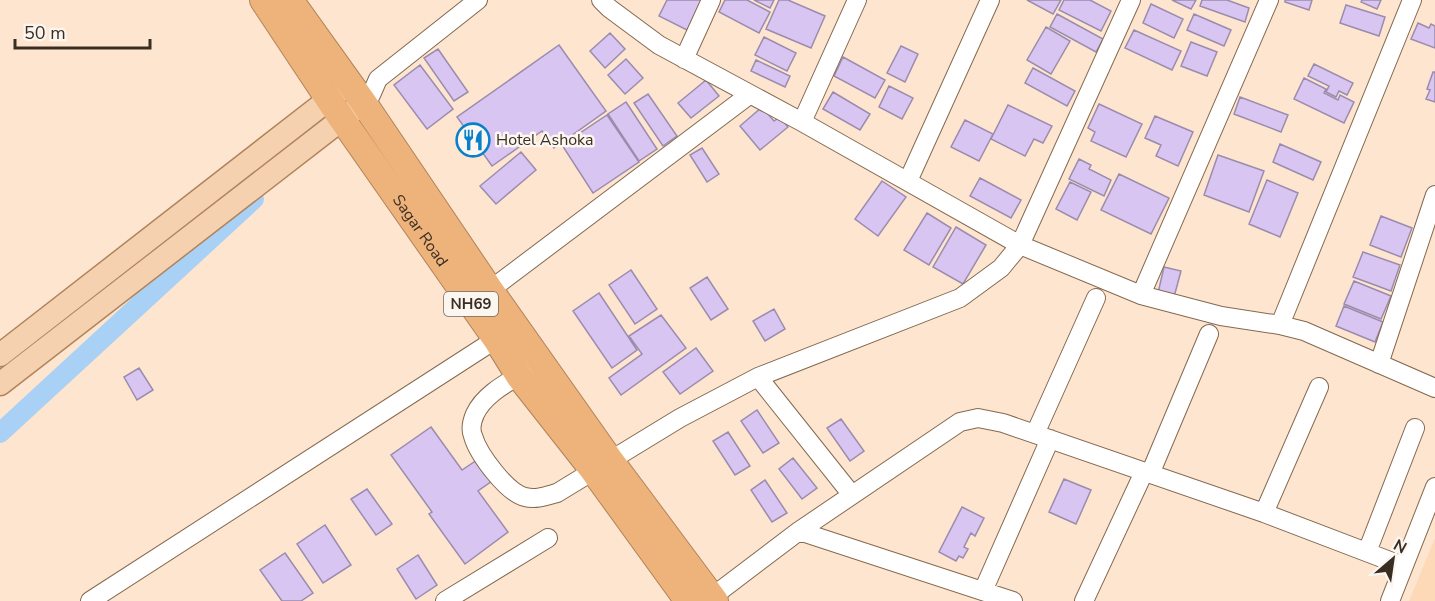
<svg xmlns="http://www.w3.org/2000/svg" width="1435" height="601" font-family="'Nunito Sans',sans-serif">
<rect width="100%" height="100%" fill="#fee5cf"/>
<!-- built -->
<path fill="#fed9b7" d="M1435,538V601H1409Z"/>
<g fill="none" stroke-linecap="round" stroke-linejoin="round">
<!-- canal -->
<path stroke="#a9d1f5" stroke-width="20" d="M0,433L254,199"/>
</g>
<!-- building -->
<path fill="#d9c5f2" stroke="#9a8cad" stroke-width="1.5" d="M667,0H702L687,30L659,16Z
M725,0H747L770,12L759,33L719,12Z
M754,0H774L770,8Z
M779,0H788L825,16L811,48L766,29Z
M1027,0H1061L1053,14Z
M1064,0H1090L1111,11L1101,31L1059,10Z
M1172,0H1196L1191,9Z
M1202,0H1227L1249,8L1245,22L1200,6Z
M1285,0H1312L1309,10L1285,2Z
M1362,0H1381L1377,9L1361,2Z
M1151,4L1183,19L1174,38L1143,23Z
M1346,5L1385,17L1379,36L1340,23Z
M1057,14L1103,39L1096,52L1050,27Z
M1194,14L1231,30L1224,46L1187,30Z
M1418,23L1429,28L1431,24L1435,26V48L1411,39Z
M1046,27L1070,41L1051,74L1027,60Z
M1134,30L1181,51L1172,70L1125,48Z
M610,33L625,49L605,68L590,51Z
M764,37L796,53L787,71L755,55Z
M1191,42L1217,52L1207,76L1181,66Z
M559,45L606,111L554,148L542,131L492,166L457,117Z
M901,46L918,54L905,82L887,73Z
M438,49L468,92L454,101L424,58Z
M843,57L885,80L875,98L834,76Z
M626,59L643,78L625,94L608,75Z
M756,60L790,76L785,87L751,71Z
M1314,64L1353,83L1347,95L1339,91L1336,97L1326,92L1329,86L1308,76Z
M420,65L453,109L427,129L394,85Z
M1033,68L1075,91L1067,106L1025,83Z
M1433,72H1435V102L1426,99L1430,90L1427,89Z
M1304,78L1326,89L1324,93L1338,100L1340,95L1354,102L1344,123L1294,99Z
M706,80L719,96L691,118L678,103Z
M889,86L913,98L902,119L879,107Z
M833,92L870,114L860,130L823,109Z
M648,94L677,136L663,146L634,103Z
M1240,97L1288,115L1281,132L1234,114Z
M626,102L657,149L639,161L608,114Z
M1099,104L1142,124L1126,157L1091,141L1095,132L1088,128Z
M1008,105L1052,126L1043,143L1034,139L1025,156L991,139Z
M762,107L774,121L780,117L788,127L760,150L740,126Z
M607,115L639,162L593,193L562,145Z
M1155,116L1193,132L1178,166L1156,156L1161,145L1145,138Z
M965,120L993,134L979,161L951,147Z
M1280,144L1321,162L1313,180L1273,162Z
M702,148L719,174L707,182L690,155Z
M521,152L536,170L496,204L480,186Z
M1218,155L1264,171L1249,212L1204,195Z
M1079,159L1091,165L1089,169L1111,180L1104,196L1069,179Z
M1119,174L1169,198L1151,234L1101,210Z
M980,178L1021,200L1011,218L970,196Z
M1267,180L1298,193L1280,237L1249,224Z
M882,181L906,197L878,236L855,219Z
M1070,182L1091,192L1077,220L1056,209Z
M927,213L951,228L929,265L904,250Z
M1381,216L1412,228L1401,257L1370,245Z
M956,227L986,245L963,284L933,267Z
M1363,252L1400,265L1391,291L1353,277Z
M1164,267L1181,271L1174,297L1158,293Z
M631,270L657,309L635,324L609,285Z
M707,277L728,309L711,320L690,288Z
M1354,281L1391,296L1381,319L1344,304Z
M599,293L637,350L612,368L573,311Z
M1344,306L1383,322L1375,342L1336,326Z
M774,309L785,329L765,341L753,321Z
M661,315L686,348L621,395L609,378L642,354L629,336Z
M696,348L713,371L680,394L663,372Z
M139,368L153,390L137,400L124,377Z
M757,410L779,443L763,453L741,421Z
M841,419L864,451L850,461L827,428Z
M431,427L462,470L477,460L492,481L478,491L508,532L465,564L429,514L432,512L391,455Z
M728,432L750,466L735,475L713,441Z
M793,458L817,488L802,499L779,469Z
M1064,479L1091,490L1076,524L1049,512Z
M765,480L787,513L772,522L751,490Z
M367,489L392,524L376,535L351,499Z
M962,507L984,518L975,536L971,533L964,547L968,549L963,558L959,556L956,561L939,552Z
M325,525L351,565L323,583L297,544Z
M285,553L313,593L301,601H282L260,570Z
M418,555L437,585L416,599L397,569Z"/>
<g fill="none" stroke-linecap="round" stroke-linejoin="round">
<defs>
<path id="minor" d="M601,0L609,8L659,45L802,122L1020,245L1141,295L1221,316L1280,325L1304,331L1435,388
M684,59L711,0
M363,102L371,95L378,79L478,0
M802,122L857,0
M908,181L990,0
M490,290L749,95
M1141,295L1269,0
M1280,325L1412,0
M1379,364L1435,195
M528,370C509,382 485,393 475,414C472,421 470,429 473,436C478,454 507,493 525,497C536,500 546,496 557,493L680,418L758,377L960,298L1001,268L1020,245L1131,0
M758,377L852,495
M1035,434L1096,298
M1150,474L1209,334
M1264,513L1319,387
M799,531L1013,601
M1367,552L1415,428
M983,591L1050,439
M712,597L799,531L960,422L978,418L1003,423L1264,513L1403,566
M90,601L504,334
M445,601L548,538
M1084,601L1144,472
M1390,601L1435,487"/>
<path id="major" d="M0,355L342,89
M0,384L355,109"/>
<g id="highway">
<path id="s1" d="M263,0L342,119L496,339L519,376L593,470L688,601"/>
<path d="M290,0L363,102L490,290L610,460L715,601"/>
</g>
</defs>
<!-- minor casing -->
<use href="#minor" stroke="#84694f" stroke-width="20"/>
<!-- major casing -->
<use href="#major" stroke="#af845c" stroke-width="25"/>
<!-- highway casing -->
<use href="#highway" stroke="#af845c" stroke-width="28"/>
<!-- minor -->
<use href="#minor" stroke="#fff" stroke-width="18"/>
<!-- major -->
<use href="#major" stroke="#f5d1af" stroke-width="22"/>
<!-- highway -->
<use href="#highway" stroke="#eeb37a" stroke-width="26"/>
</g>
<!-- icons -->
<defs>
<symbol id="restaurant-ring" viewBox="-11 -11 22 22"><circle r="9.5" fill="#fcf6f0" stroke="#0981ca" stroke-width="1.5"/><path d="M-5-6h1v4h1v-4h1v4h1v-4h1v5L-1.5 .5V6h-2V.5L-5-1ZM5-6V6H3V1.5H1.5Q1.5-4 5-6Z" fill="#0981ca"/></symbol>
</defs>
<g fill-rule="evenodd">
<use href="#restaurant-ring" x="454" y="121" width="38" height="38"/>
</g>
<g text-anchor="middle" dominant-baseline="central" stroke-width="5" stroke-linejoin="round" paint-order="stroke">
<!-- shield labels -->
<rect fill="#fcf6f0" stroke="#746a60" stroke-width="1.5" x="444" y="292" width="54" height="24" rx="4.5"/>
<g font-size="15" font-weight="bold" fill="#3a2e23">
<text x="471" y="304">NH69</text>
</g>
<!-- poi labels -->
<g font-size="16" fill="#3a2e23" stroke="#fcf6f0" text-anchor="start">
<text x="496" y="140">Hotel Ashoka</text>
</g>
<!-- street labels -->
<g font-size="16" fill="#3a2e23" stroke="#fcf6f0">
<text stroke="none"><textPath href="#s1" startOffset="279">Sagar Road</textPath></text>
</g>
</g>
<!-- north arrow -->
<g transform="translate(1393 559) rotate(29)" stroke="#fcf6f0" stroke-width="4.5" paint-order="stroke">
<path d="M0-4.5L10 22L0 15L-10 22Z" fill="#3a2e23"/>
<text y="-9" font-size="16" font-weight="bold" text-anchor="middle" fill="#3a2e23">N</text>
</g>
<!-- scale -->
<path d="M15 39v9h135v-9" fill="none" stroke="#3a2e23" stroke-width="3"/>
<text x="24" y="39" font-size="18" fill="#3a2e23" stroke="#fcf6f0" stroke-width="4.5" paint-order="stroke">50 m</text>
</svg>
